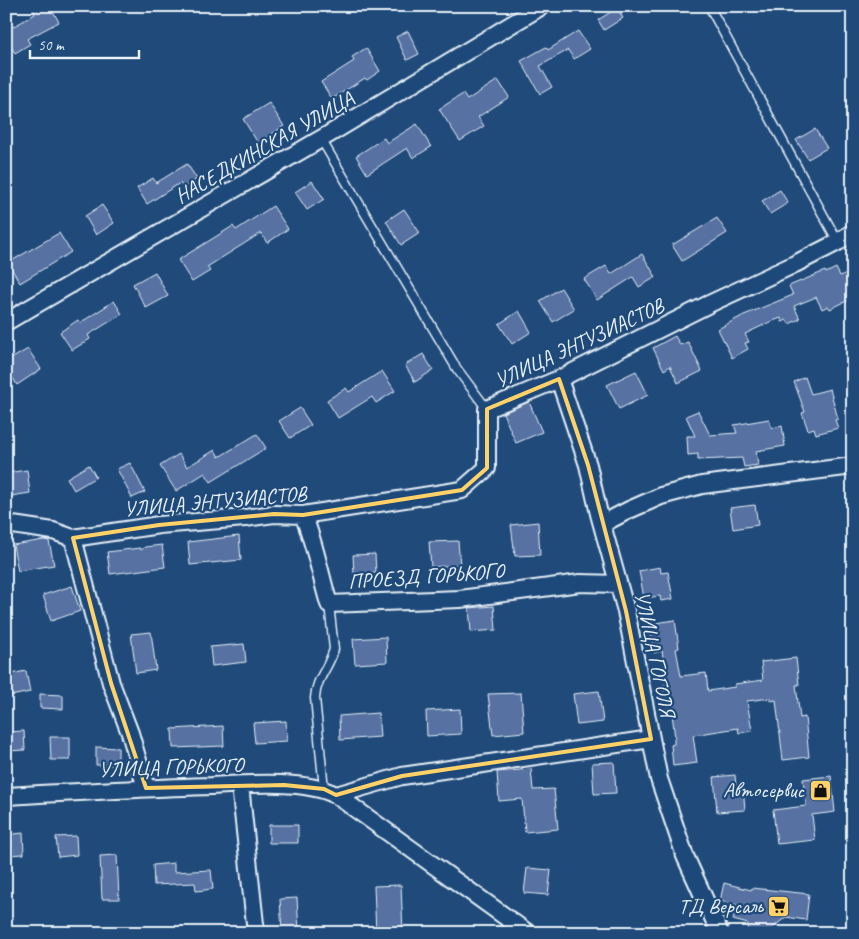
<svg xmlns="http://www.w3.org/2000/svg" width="859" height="939" font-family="Caveat,sans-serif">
<rect width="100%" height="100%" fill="#1f4a7a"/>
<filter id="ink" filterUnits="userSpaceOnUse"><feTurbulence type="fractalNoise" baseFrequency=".02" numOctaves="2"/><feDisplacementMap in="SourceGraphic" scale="10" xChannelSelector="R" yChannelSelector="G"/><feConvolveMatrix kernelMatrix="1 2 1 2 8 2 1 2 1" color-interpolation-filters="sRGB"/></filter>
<g filter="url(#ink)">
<!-- building -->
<path fill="#5671a2" stroke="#e8f1f8" d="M42,6H50L59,22L27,39L30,44L15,53L6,39V31L35,14L33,11Z
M617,8L623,18L604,30L598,20Z
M408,31L419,54L407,60L396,37Z
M578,31L590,49L574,59L568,50L540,66L552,87L540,94L521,61L546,47L548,50Z
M366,48L380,71L367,80L365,78L332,99L321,82L354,61L352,57Z
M498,80L509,97L478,117L484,126L460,141L439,109L463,94L467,100Z
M269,103L284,126L258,143L243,119Z
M417,124L431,147L413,158L407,148L367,174L356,156L384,138L387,143Z
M815,129L827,148L808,159L796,140Z
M187,164L197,179L183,188L180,183L147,204L137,188L153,178L156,183Z
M312,181L324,199L307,210L295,192Z
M780,190L788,203L770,214L762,201Z
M102,205L114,223L96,235L85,216Z
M273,206L288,229L267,243L261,233L207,267L210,271L192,282L178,260L233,226L236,230Z
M404,209L420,233L401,245L386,221Z
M717,218L727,233L682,261L672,245Z
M59,233L71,252L20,283L8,263Z
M642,254L656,277L639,287L633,277L597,300L584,279L606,266L611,274Z
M836,268L840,276L845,274L853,290V298L830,309L828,306L822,309L816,297L794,306L800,319L789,324L787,320L782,322L781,318L770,322L745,334L749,342L745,343L748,349L732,358L718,329L744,315L793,295L789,286L825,271L826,273Z
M155,272L168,296L146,308L133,284Z
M561,288L574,309L553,322L540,301Z
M114,301L122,314L88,335L90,339L72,350L60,332L78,320L80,323Z
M519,311L531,332L512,344L499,324Z
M675,336L680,345L688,342L702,371L678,383L670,366L664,370L653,348Z
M28,349L41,369L17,385L13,378L6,382V362Z
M423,354L433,370L415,382L405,365Z
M382,371L395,391L376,403L372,397L338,418L327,400L346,388L349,392Z
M636,371L648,395L619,409L607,385Z
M805,377L811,394L830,389L838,419L835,420L838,428L816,434L814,428L808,430L802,413L805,412L794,382Z
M529,402L542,432L516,443L503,413Z
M300,408L311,425L290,438L279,421Z
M698,411L710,435L737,433L734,425L769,419L771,428L782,426L785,446L756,451L758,465L744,467L742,458L698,460V454L688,455L687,436H695L686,416Z
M257,434L266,448L211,482L205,473L176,491L160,466L179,454L187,467L215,450L219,457Z
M130,463L145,492L132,498L117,469Z
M89,465L96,477L74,490L67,478Z
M27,470L30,493L11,496L7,473Z
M755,505L758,525L733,529L730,508Z
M538,522L540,555L515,556L511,525Z
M239,536L241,560L190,565L188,542Z
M44,540L49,541L54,565L18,571L13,545Z
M458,541L460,565L431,567L429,542Z
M162,545L165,567L110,574L107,552L140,548L141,550L145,547Z
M375,554L376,573L354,574L353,555Z
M660,567L661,573L668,572L673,599L661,601L660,596L644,598L639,571Z
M72,586L80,611L51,621L43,595Z
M494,606L496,630L471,632L469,608Z
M675,620L679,648L676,649L681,676L706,673L708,691L735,687V684L763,680L761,662L796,658L799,685H796L800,718L805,717L809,757L783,760L776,700L770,701V698L747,701L752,731L739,733L738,728L693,735L697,763L673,766L671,745L674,744V738H675L671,706H666L663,685L668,684L662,651L654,653L649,624Z
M151,632L156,670L136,673L131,634Z
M386,637L387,662L355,664L353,639Z
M244,644L246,662L212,666L210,647Z
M26,671L30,692L6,697V675Z
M599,691L603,722L577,725L573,694Z
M521,693L524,732L493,735L488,694Z
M40,694L63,695V709L40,708Z
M460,709L461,734L427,736L426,711Z
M378,713L380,737L340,740L339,716Z
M286,721L287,741L255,743L253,723Z
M223,726L224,746L173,748L172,729Z
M24,731L25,750L6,751V732Z
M50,737H70V760H51Z
M96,747L118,748V765H96Z
M614,762L616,793L594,794L592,763Z
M531,769L533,790L554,789L558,829L525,832L522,799L499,801L497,772Z
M735,775L736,786L743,785L745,810L717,812L714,777Z
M831,776L835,812L812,815L815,840L777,844L773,810L806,806L803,779Z
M269,825H298V843H269Z
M23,833L24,854L6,855V835Z
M76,836L77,855L58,857L56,837Z
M117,855L119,899H102L100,856Z
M174,863V872L211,870L213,889L196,891L195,883L154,885L153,865Z
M527,868L551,870L548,895L524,893Z
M724,883L751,890L752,888L809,894L806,920L786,917L771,929V933H747L748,924L733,920L737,905L720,901Z
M401,885L403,933H376L374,886Z
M297,898L299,931L282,932L280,899Z"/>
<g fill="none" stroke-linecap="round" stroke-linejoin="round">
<defs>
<path id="lane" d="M709,6L838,242
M321,139L457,369L487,409
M324,789L315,698C316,678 329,668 334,649L329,604"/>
<path id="street" d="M6,322L326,136L542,6
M559,379L588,465L599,514L626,611L659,779L685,856L720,933
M303,515C315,543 320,574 329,604L460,599L580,583L618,584
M6,524L53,531L73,538L159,525L245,518L274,514L303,515L462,490L487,468V409L559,379L709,304L793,265L838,242L853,232
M602,524L629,510L661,496L702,485L853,466
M73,538L111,683L130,733L146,788
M240,785L256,933
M336,795L402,776L651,739
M6,796C75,792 143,788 212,786C246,784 305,779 336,795L528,933"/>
</defs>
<!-- lane casing -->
<use href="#lane" stroke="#e8f1f8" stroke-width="11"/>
<!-- street casing -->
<use href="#street" stroke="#e8f1f8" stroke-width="20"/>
<!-- lane -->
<use href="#lane" stroke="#1f4a7a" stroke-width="8"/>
<!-- street -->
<use href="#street" stroke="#1f4a7a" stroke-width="16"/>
</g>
</g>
<!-- marked area -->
<path fill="none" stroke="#ffd166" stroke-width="4" stroke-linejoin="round" d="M559,379L588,465L626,611L651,739L402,776L336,795L324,789L284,785L146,788L111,683L73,538L159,525L274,514L303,515L462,490L487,468V409Z"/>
<!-- icons -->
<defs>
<symbol id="shop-square" viewBox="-11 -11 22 22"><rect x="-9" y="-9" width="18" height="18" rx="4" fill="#ffd166" stroke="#1f4a7a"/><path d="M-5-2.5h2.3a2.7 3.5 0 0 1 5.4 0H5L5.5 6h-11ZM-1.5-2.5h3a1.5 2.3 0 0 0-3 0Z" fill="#111"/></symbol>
<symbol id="supermarket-square" viewBox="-11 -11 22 22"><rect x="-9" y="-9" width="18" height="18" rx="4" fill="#ffd166" stroke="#1f4a7a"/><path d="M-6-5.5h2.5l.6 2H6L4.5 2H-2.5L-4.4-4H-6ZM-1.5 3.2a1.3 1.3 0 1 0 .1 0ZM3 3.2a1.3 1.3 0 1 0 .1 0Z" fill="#111"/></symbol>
</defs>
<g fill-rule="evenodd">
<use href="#shop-square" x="808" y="778" width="25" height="25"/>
<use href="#supermarket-square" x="766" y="894" width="25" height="25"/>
</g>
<g text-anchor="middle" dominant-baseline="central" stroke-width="4.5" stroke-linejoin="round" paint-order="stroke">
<!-- street labels -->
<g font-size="21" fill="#e8f1f8" stroke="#1f4a7a">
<text transform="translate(264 147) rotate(-30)">НАСЕДКИНСКАЯ УЛИЦА</text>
<text transform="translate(579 343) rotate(-25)">УЛИЦА ЭНТУЗИАСТОВ</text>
<text transform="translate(215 501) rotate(-5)">УЛИЦА ЭНТУЗИАСТОВ</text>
<text transform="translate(426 576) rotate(-4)">ПРОЕЗД ГОРЬКОГО</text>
<text transform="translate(655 654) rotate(78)">УЛИЦА ГОГОЛЯ</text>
<text transform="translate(171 767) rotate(-2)">УЛИЦА ГОРЬКОГО</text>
</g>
<!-- poi labels -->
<g font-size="21" fill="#e8f1f8" stroke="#1f4a7a" text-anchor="end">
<text x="804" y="790">Автосервис</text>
<text x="763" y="906">ТД Версаль</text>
</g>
</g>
<!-- margin -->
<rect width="859" height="939" fill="none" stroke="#1f4a7a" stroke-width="25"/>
<rect x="12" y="12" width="834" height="914" fill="none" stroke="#e8f1f8" stroke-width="2" filter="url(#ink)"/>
<!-- scale -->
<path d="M30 50v8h109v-8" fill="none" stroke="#e8f1f8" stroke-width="2.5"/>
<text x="38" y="50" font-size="15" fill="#e8f1f8" stroke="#1f4a7a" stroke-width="4" paint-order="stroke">50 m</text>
</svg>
